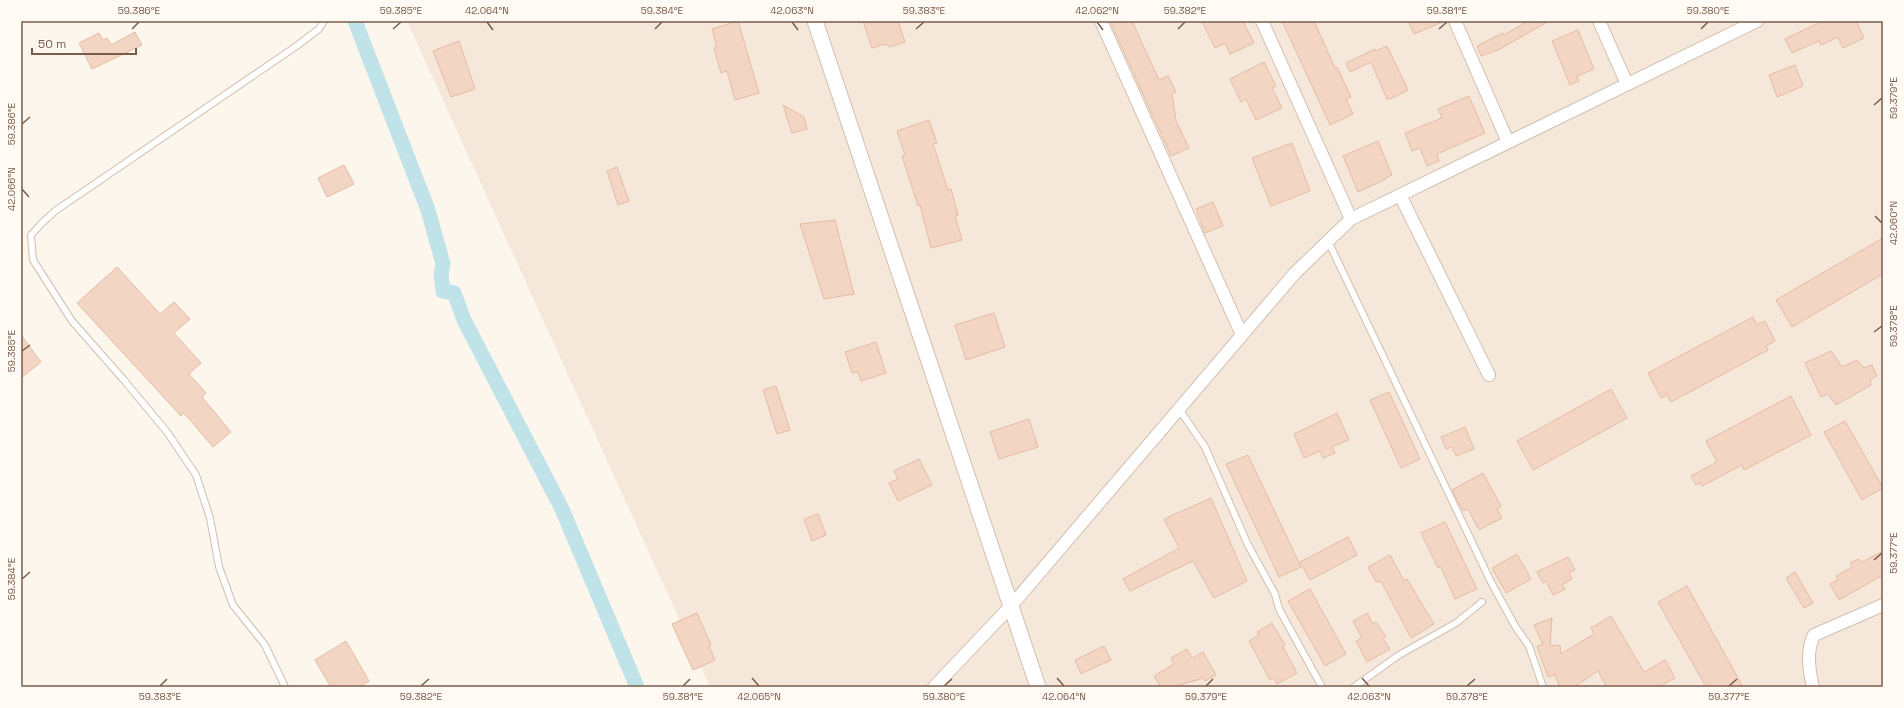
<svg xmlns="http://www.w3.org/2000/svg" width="1904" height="708" font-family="'Space Grotesk',sans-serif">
<rect width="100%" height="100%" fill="#fdf6ec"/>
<!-- residential -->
<path fill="#f5e8da" d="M407,21H1883V687H710Z"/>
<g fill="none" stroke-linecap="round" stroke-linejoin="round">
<!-- canal -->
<path stroke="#bfe3e8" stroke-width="15" d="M355,21L428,210L443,264L441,274L443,291L454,293L464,320L562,509L637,687"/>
</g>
<!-- building -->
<path fill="#f3d5c3" stroke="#e6bba3" d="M738,21L759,93L735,100L727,71L721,73L714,48L717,47L712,29Z
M863,21H898L905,42L890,47L886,44L872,48Z
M1110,21H1132L1159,80L1168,76L1176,92L1172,94L1176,121L1189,148L1171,156Z
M1202,21H1243L1254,43L1230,54L1225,43L1215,48Z
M1282,21H1314L1335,68L1337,67L1351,97L1346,99L1353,114L1330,125Z
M1408,21H1445L1414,34Z
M1528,21H1549L1500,49L1481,56L1477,46L1503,33L1504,35Z
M1823,21H1856L1864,38L1843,48L1838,37L1821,45L1819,41L1792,53L1785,39Z
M1578,30L1594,69L1577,76L1579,81L1570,85L1552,41Z
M135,32L142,45L92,69L79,43L99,33L103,40L107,38L111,45Z
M459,41L475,89L451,97L433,51Z
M1387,46L1408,90L1390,99H1387L1371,62L1350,72L1346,63L1375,49L1376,51Z
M1264,62L1276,86L1272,88L1282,108L1256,120L1246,99L1241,102L1230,79Z
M1795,65L1803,86L1777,97L1769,75Z
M1469,96L1485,133L1437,154L1439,161L1427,166L1420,148L1412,151L1405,133L1442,118L1438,109Z
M783,105L804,117L807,129L792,133Z
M929,120L937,143L933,144L948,190L951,189L958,215L955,216L962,240L931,248L920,205L918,206L902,156L905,155L897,131Z
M1378,141L1392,175L1386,178V179L1358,192L1343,156Z
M1292,143L1310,191L1271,206L1252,158Z
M344,165L354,184L327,197L318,178Z
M617,167L629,201L618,205L607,171Z
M1213,202L1223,226L1205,233L1196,209Z
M835,220L854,294L824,299L800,224Z
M1883,238V274L1792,327L1776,300Z
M117,267L160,314L174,302L190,319L174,333L201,363L189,374L206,393L202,397L231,432L213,447L184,413L181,416L77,303Z
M994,313L1005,347L966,360L955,325Z
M1753,317L1757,325L1765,321L1775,341L1766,346L1768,350L1671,402L1667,395L1661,398L1648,373Z
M21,335L41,362L21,378Z
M876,342L886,373L861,381L858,372L852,373L845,352Z
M1831,351L1842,367L1857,360L1864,368L1872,365L1877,376L1870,380L1871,385L1836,405L1828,394L1821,397L1805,363Z
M776,386L790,430L777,434L763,390Z
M1611,389L1627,418L1533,470L1517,441Z
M1389,392L1420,459L1401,468L1370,400Z
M1791,396L1811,435L1744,470L1742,465L1702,486L1700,483L1696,485L1691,476L1717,462L1706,441Z
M1337,413L1349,440L1332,447L1335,453L1323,458L1320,451L1304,458L1294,434Z
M1029,419L1038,447L999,459L990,432Z
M1845,421L1883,488L1862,500L1824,432Z
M1465,427L1474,449L1456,456L1452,447L1446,449L1441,437Z
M1248,455L1301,567L1279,577L1226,464Z
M919,459L932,485L898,501L889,483L898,479L894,471Z
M1483,473L1501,506L1497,509L1502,518L1479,530L1468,509L1463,511L1452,490Z
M1211,498L1247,581L1214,598L1193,561L1130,591L1123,579L1179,548L1164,519Z
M818,514L826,535L812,541L804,519Z
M1445,522L1477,589L1455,599L1441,567L1438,568L1421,533Z
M1348,537L1357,555L1310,580L1300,562Z
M1883,551V575L1839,600L1830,584L1838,580L1836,576L1852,567L1850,563L1859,559L1862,562Z
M1517,554L1531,579L1506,593L1492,568Z
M1390,555L1404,581L1407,579L1434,624L1411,638L1381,581L1376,582L1368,567Z
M1568,557L1575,570L1569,573L1572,579L1562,585L1565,589L1553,595L1546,581L1543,583L1537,572Z
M1795,572L1813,603L1804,608L1786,578Z
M1687,586L1743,687H1706L1658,602Z
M1310,589L1346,654L1325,666L1288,601Z
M697,613L711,645L709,646L715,660L693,670L672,624Z
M1367,613L1373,624L1376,622L1386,637L1383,639L1390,649L1367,662L1356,641L1362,638L1353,621Z
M1611,616L1644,672L1665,660L1675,678L1659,687H1607L1598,671L1574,687H1560L1555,675L1548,677L1537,646L1543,645L1534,625L1552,618L1550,646L1560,645L1561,654L1594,634L1591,628Z
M1272,623L1285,645L1283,647L1297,673L1277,684L1274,678L1270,680L1249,641L1259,635L1257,632Z
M346,641L369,681L359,687H331L315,660Z
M1104,646L1111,660L1081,674L1075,660Z
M1187,649L1192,658L1203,652L1216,675L1205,681L1204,678L1172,687H1161L1154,676L1174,664L1171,658Z"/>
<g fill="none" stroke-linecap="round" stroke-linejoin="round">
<defs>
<path id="service" d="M1328,241L1491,582L1515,626L1529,646L1543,687
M1179,409L1205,447L1248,545L1275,594L1279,609L1322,687
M285,687L265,645L233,605L219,567L210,518L196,475L167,432L123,379L72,321L33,260L31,235L41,224L55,211L295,47L319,29L324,21
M1354,687L1399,655L1456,623L1482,602"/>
<path id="minor" d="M1101,21L1242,335
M1262,21L1351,219
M1455,21L1508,142
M1599,21L1627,84
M1400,195L1489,375
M934,687L1011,606L1295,273L1351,219L1757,21
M1813,687C1809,670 1806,651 1814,635L1883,605"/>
<path id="tertiary" d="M815,21L1038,687"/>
</defs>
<!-- service casing -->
<use href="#service" stroke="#d1beb0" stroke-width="8"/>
<!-- minor casing -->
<use href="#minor" stroke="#d1beb0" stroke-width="14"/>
<!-- tertiary casing -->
<use href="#tertiary" stroke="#d1beb0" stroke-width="17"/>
<!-- service -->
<use href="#service" stroke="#fff" stroke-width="6"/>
<!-- minor -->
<use href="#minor" stroke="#fff" stroke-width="12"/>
<!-- tertiary -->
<use href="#tertiary" stroke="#fff" stroke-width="15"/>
</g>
<!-- ticks -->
<path fill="none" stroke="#7a5c4d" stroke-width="1.5" d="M487,22L493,30M792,22L798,30M1097,22L1103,30M132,29L139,22M393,29L401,22M655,29L662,22M916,29L924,22M1178,29L1185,22M1439,29L1447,22M1701,29L1708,22M1874,105L1882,98M22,124L30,117M22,189L29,197M1875,216L1882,223M1874,332L1882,326M22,351L30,345M1874,560L1882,553M22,579L30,572M752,678L759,686M1057,678L1064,686M1362,678L1369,686M160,686L167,679M421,686L429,679M683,686L690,679M944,686L952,679M1206,686L1213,679M1467,686L1475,679M1729,686L1737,679"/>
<!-- border -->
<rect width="1904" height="708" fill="none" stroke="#fffaf3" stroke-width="44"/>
<!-- scale -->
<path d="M32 48v6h104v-6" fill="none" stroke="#7a5c4d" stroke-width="2"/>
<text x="38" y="48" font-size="12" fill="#7a5c4d" stroke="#fffaf3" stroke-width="3" paint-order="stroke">50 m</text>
<rect x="22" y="22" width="1860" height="664" fill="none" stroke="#7a5c4d" stroke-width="1.5"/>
<g font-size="10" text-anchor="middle" fill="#7a5c4d">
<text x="139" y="14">59.386°E</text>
<text x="401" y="14">59.385°E</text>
<text x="487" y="14">42.064°N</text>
<text x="662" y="14">59.384°E</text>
<text x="792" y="14">42.063°N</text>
<text x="924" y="14">59.383°E</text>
<text x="1097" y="14">42.062°N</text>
<text x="1185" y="14">59.382°E</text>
<text x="1447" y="14">59.381°E</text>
<text x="1708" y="14">59.380°E</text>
<text transform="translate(1893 98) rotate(-90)" y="4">59.379°E</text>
<text transform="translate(11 124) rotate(-90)" y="4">59.386°E</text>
<text transform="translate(11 189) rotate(-90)" y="4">42.066°N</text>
<text transform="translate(1893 223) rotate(-90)" y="4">42.060°N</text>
<text transform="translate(1893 326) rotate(-90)" y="4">59.378°E</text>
<text transform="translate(11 351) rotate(-90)" y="4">59.385°E</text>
<text transform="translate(1893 553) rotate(-90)" y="4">59.377°E</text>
<text transform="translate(11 579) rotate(-90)" y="4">59.384°E</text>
<text x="160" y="700">59.383°E</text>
<text x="421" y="700">59.382°E</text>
<text x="683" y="700">59.381°E</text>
<text x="759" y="700">42.065°N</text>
<text x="944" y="700">59.380°E</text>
<text x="1064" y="700">42.064°N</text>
<text x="1206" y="700">59.379°E</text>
<text x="1369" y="700">42.063°N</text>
<text x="1467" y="700">59.378°E</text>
<text x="1729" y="700">59.377°E</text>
</g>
</svg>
